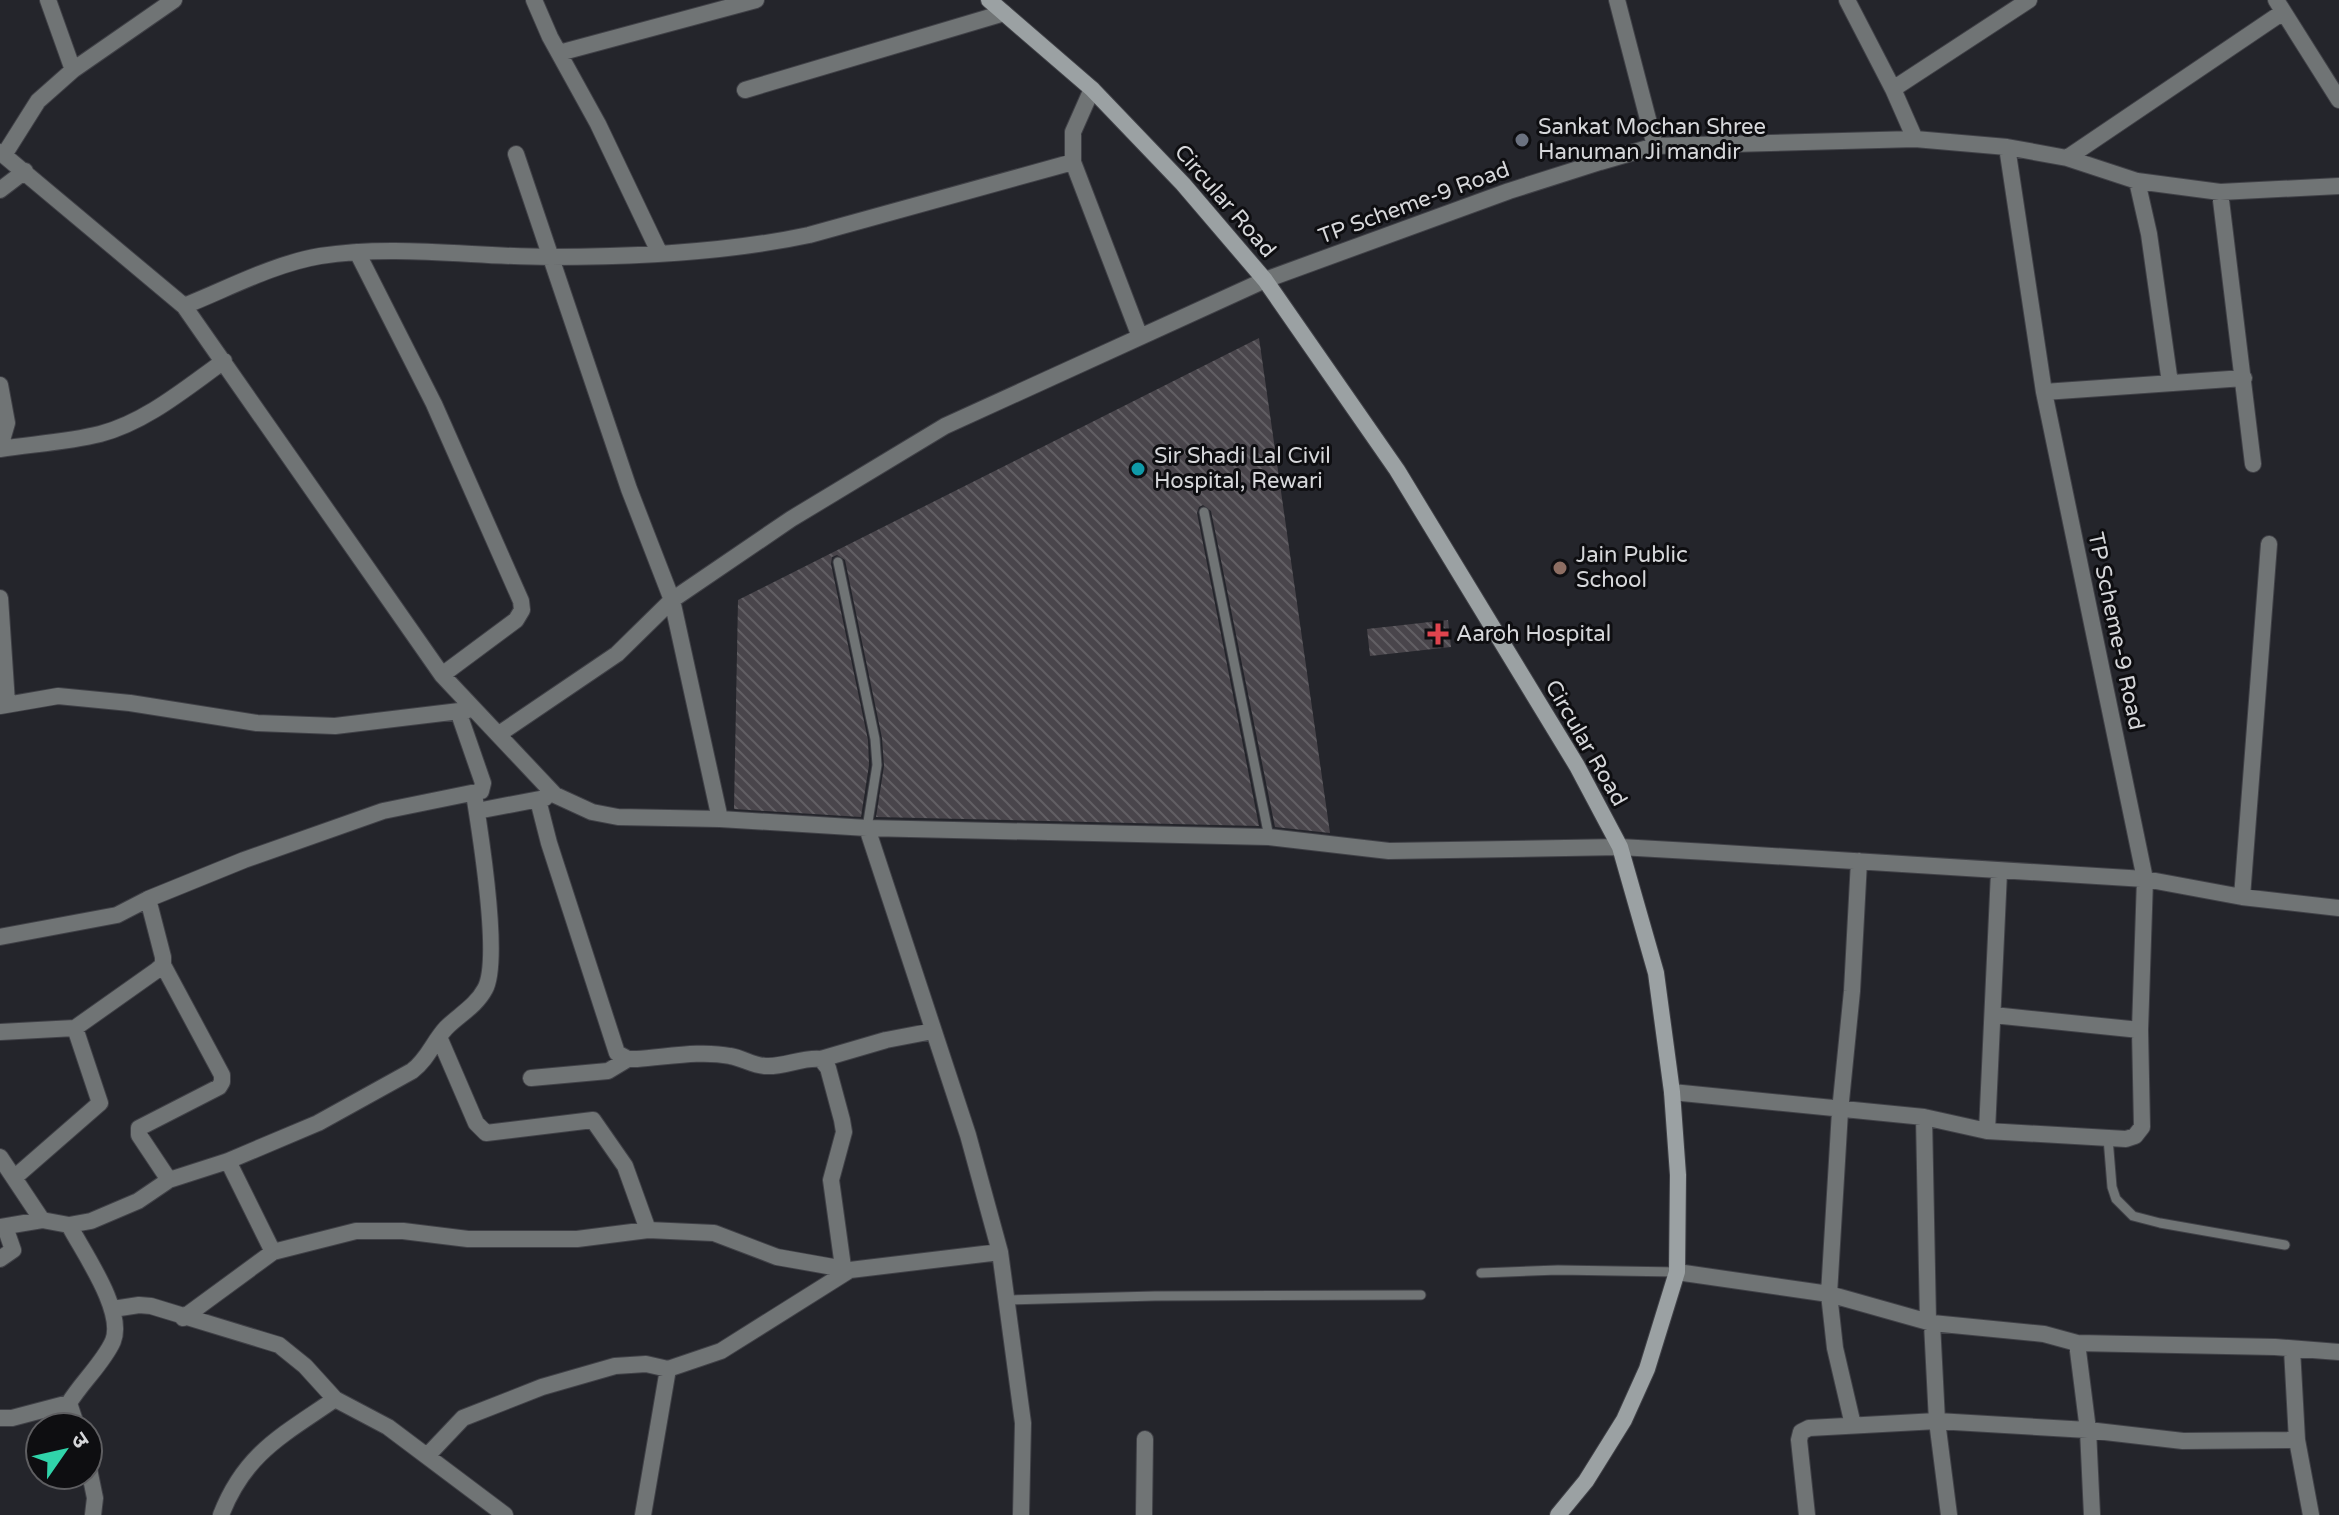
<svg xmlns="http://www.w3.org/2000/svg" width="2339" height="1515" font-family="'Varela Round','Noto Sans Devanagari',sans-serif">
<defs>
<pattern id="building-back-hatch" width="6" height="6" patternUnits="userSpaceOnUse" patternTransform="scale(2)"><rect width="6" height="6" fill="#49454b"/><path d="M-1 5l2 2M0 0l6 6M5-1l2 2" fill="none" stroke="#625f64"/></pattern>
</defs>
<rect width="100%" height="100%" fill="#24252b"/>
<!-- building -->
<path fill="url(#building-back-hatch)" d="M1259,338L1330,833L1275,827L1211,511L1203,505L1199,507L1197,513L1259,826L876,817L884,766L882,738L845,560L837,555L832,557L831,564L868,740L869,765L861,817L734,809L738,600Z
M1448,620L1451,647L1370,656L1367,629Z"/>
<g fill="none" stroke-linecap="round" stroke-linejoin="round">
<defs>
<path id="service" d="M1204,512L1269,837
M838,562L875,739L877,765L867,828
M2108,1138L2112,1187L2116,1199L2133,1216L2160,1223L2285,1245
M1481,1273L1558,1270L1677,1272
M1008,1300L1155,1296L1421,1295"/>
<path id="minor" d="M48,0L73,70
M534,0L550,37L598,124L659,252
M1617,0L1655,146
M1847,0L1893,89L1915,139
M2276,0L2339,100
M559,53L756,0
M1092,89L1073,132V162L1140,337
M1893,89L2029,0
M745,90L1004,13
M0,152L184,306L442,675L555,795L592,812L618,817L720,819L867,828L1269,837L1389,851L1620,847L1708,852L2145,879L2242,897L2339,908
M516,154L629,489L672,600L720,819
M4,155L38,101L73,70L174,0
M2067,158L2283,12
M2137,181L2149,234L2170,383
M0,190L25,171
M2220,192L2253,464
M357,252L434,404L521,601L522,610L516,620L442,675
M184,306C227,289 273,264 320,256C395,244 474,257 550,257C635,257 725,253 809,235L1073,162
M0,385L7,423L0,447
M2044,392L2244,378
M0,449C33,444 68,442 100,434C146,422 186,388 224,361
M0,598L7,703
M0,706L58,696L130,703L257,723L335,726L468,710
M499,734L617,654L672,600L791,519L945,426L1265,280L1509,191L1600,162L1655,146L1915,139L2007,147L2067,158L2137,181L2220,192L2339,186
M538,800L549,843L617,1053L628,1059H637C667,1057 701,1050 730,1056C743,1058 753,1066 766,1066C785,1067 802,1057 821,1059L828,1068L842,1120L844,1132L831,1180L843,1267
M477,811L545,798
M867,828L968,1135L1000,1252L1023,1423L1021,1515
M2242,897L2269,544
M0,937L117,915L148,899L244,860L383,811L481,791L483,783L458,711
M163,965L222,1075V1082L219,1087L139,1128V1135L169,1180
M1993,1015L2140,1030
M0,1032L75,1028L157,970L163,965V957L148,899
M439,1037L476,1123L486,1133L593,1120L625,1166L648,1230
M821,1059L886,1040L933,1031
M531,1078L608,1071L628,1059
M1672,1092L1924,1117L1987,1131L2126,1139L2135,1136L2142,1127L2140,1030L2145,879L2044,392L2007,147
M1924,1117L1928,1321
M1987,1131L1999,872
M0,1157L42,1220
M228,1161L273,1252
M14,1178L100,1103L75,1028
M69,1225C83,1252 125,1311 113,1341C104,1362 81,1383 69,1403L77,1427
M0,1227L42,1220L69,1225L91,1221L138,1201L169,1180L228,1161L318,1123L412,1071C428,1059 433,1042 446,1028C459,1015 476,1006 485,989C501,960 480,831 474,794
M0,1259L13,1250L5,1227
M1677,1272L1829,1294L1932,1323L2044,1334L2077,1343L2275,1347L2339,1352
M113,1309L139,1305L151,1306L279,1345L305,1366L335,1399L388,1427L505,1515
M183,1318L273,1252L356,1231H403L468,1239H577L648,1230L714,1233L777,1257L850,1270
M1932,1323L1937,1421L1949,1515
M2077,1343L2088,1430L2092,1515
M2292,1349L2297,1440L2311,1515
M0,1418H12L69,1403
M1853,1425L1835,1348L1829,1294L1840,1111L1852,991L1859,861
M427,1456L463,1418L542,1387L615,1366L646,1364L668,1369L721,1351L850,1270L1000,1252
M88,1464L95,1498L93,1515
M221,1515C245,1453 283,1435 335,1399
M643,1515L668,1369
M1144,1515L1145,1439
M1807,1515L1799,1440L1801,1432L1809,1428L1937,1421L2088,1430L2183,1441L2297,1440"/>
<path id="secondary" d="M989,0L1092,89L1183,184L1265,280L1397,470L1577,766L1620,847L1656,973L1672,1092L1678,1175L1677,1272L1647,1369L1624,1420L1586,1481L1558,1515"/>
</defs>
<!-- service casing -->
<use href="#service" stroke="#404147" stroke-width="11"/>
<!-- minor casing -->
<use href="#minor" stroke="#404147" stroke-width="18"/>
<!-- secondary casing -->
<use href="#secondary" stroke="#404147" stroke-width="18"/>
<!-- service -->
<use href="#service" stroke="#707475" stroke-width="9"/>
<!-- minor -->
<use href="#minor" stroke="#707475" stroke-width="16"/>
<!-- secondary -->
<use href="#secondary" stroke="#9ba1a3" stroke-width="16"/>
</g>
<!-- markers -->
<circle fill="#6b7280" stroke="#0e0e11" stroke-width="3" cx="1522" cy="140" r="8"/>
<circle fill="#0f9aa8" stroke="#0e0e11" stroke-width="3" cx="1138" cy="469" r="8"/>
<circle fill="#8d6e63" stroke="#0e0e11" stroke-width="3" cx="1560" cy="568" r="8"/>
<path fill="#e0444e" stroke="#0e0e11" stroke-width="3" d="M1434 622h8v8h8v8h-8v8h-8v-8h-8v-8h8z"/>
<g text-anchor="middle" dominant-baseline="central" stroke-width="6" stroke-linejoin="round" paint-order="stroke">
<!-- poi labels -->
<g font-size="22" fill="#d6d7da" stroke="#0e0e11" text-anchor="start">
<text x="1538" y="127">Sankat Mochan Shree<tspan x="1538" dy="25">Hanuman Ji mandir</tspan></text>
<text x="1154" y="456">Sir Shadi Lal Civil<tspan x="1154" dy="25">Hospital, Rewari</tspan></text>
<text x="1576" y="555">Jain Public<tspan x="1576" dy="25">School</tspan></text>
<text x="1456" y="634">Aaroh Hospital</text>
</g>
<!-- street labels -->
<g font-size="22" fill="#d6d7da" stroke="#0e0e11">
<text transform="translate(1225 201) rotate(49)">Circular Road</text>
<text transform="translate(1414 203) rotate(-20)">TP Scheme-9 Road</text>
<text transform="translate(2116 631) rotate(78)">TP Scheme-9 Road</text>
<text transform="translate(1586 743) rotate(60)">Circular Road</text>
</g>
</g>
<!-- north arrow -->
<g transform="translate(64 1451) rotate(56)"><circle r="38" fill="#0e0e11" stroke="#5e5e61" stroke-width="2"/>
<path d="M0-6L14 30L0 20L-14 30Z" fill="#30d4aa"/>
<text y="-12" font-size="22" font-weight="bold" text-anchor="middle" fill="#d6d7da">उ</text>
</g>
</svg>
